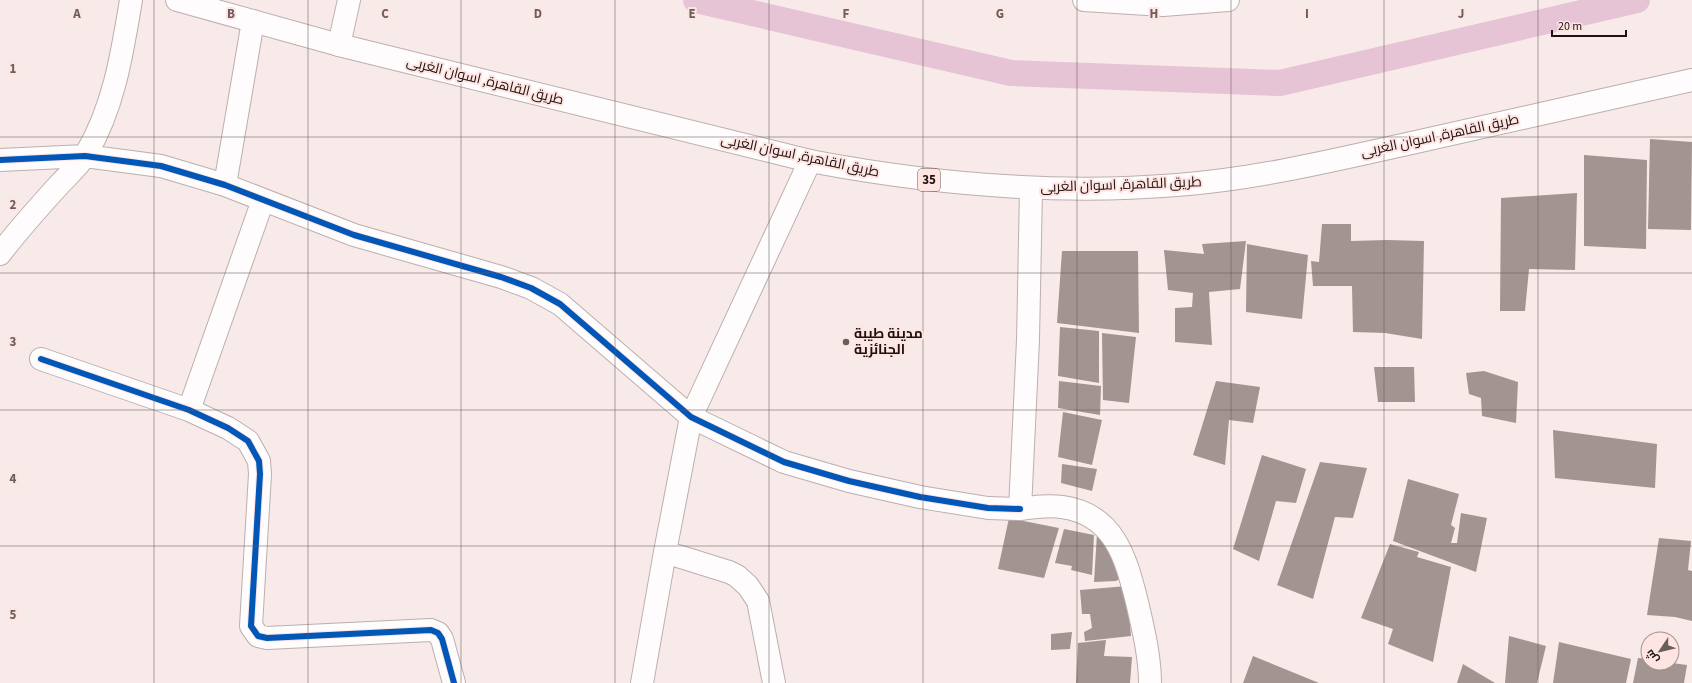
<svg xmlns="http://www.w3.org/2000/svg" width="1692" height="683" font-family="'Source Sans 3',Cairo,sans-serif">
<rect width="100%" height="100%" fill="#f8eae8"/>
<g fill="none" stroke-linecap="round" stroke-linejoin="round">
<!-- canal -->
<path stroke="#e6c4d5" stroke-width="26" d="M696,0L1011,73L1280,83L1637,0"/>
</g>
<!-- building -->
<path fill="#a29490" d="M1650,139L1692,142L1691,230L1648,229Z
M1584,155L1647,160L1646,249L1584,246Z
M1577,193L1575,270L1529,269L1525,311H1500L1501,198Z
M1322,224H1351V241L1387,240L1424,241L1422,339L1385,333L1353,332L1352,286H1313L1311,261L1319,262Z
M1246,241L1240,289L1209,292L1212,345L1175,342V308L1192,307L1193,293L1168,290L1164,250L1204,254L1202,244Z
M1247,244L1308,255L1302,319L1246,312Z
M1062,251H1138L1139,333L1057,323Z
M1060,327L1099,331V383L1058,376Z
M1102,333L1136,337L1129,403L1103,400Z
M1374,367H1414L1415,402H1378Z
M1484,371L1518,382L1516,423L1482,416L1481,398L1469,394L1466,373Z
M1059,381L1101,386L1100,415L1058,408Z
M1216,381L1260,387L1253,423L1229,420L1225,465L1193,455Z
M1063,412L1102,420L1092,465L1058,457Z
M1553,430L1657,444L1655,488L1555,478Z
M1262,455L1306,469L1296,503L1276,501L1259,561L1233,549Z
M1320,462L1367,468L1353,518L1335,517L1313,599L1277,585Z
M1062,464L1097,469L1092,491L1061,483Z
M1408,479L1459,494L1451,525L1455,528L1451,543H1457L1461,513L1487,518L1476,572L1393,541Z
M1009,518L1059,528L1044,578L998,569Z
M1064,529L1094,535L1092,575L1071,570L1072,566L1055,563Z
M1097,534L1101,538L1123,577L1116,581L1094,582Z
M1659,538L1691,541L1688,570L1692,571V621L1675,617L1647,615Z
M1390,544L1419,552L1417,557L1451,567L1433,662L1388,644L1393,629L1361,618Z
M1127,586L1131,636L1085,641L1084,632L1092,628L1090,614H1082L1080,590Z
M1072,632L1070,649L1051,650V634Z
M1509,636L1546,646L1537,683H1505Z
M1106,640L1104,656L1132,657L1130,683H1076L1078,643Z
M1559,642L1631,659L1626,683H1553Z
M1253,656L1319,683H1243Z
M1638,658L1648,659V663H1672L1687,665L1684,683H1633Z
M1463,664L1495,683H1457Z"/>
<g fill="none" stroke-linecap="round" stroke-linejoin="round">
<defs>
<path id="minor" d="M1084,0L1163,5L1228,0
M339,45L349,0
M0,160L85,156L161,166L225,185L354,235L501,277L531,288L560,304L691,417L784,462L849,481L920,497L988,508L1020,509
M225,185L253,21
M1031,189L1028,340L1020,509C1034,507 1048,505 1062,507C1115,514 1126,559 1137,602C1143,628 1150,656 1150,683
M0,254C18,230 38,208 58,186C67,176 79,166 86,154C114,107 122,54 131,0
M41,359L189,410L228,428L248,441L259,461L260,474L251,626L258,636L267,638L431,630L438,633L442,639L454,683
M189,410L263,200
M665,552L729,572L737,576L748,586L758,601L774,683
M642,683L665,552L691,417L810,161"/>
<path id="primary" d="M177,0L339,45L810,161C931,184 1054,195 1177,185C1255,179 1331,161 1407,144C1502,123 1597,101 1692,80"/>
</defs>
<!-- minor casing -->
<use href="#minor" stroke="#bcafae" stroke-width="24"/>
<!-- primary casing -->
<use href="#primary" stroke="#bcafae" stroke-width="24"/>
<!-- minor -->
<use href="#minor" stroke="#fefcfc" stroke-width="22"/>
<!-- primary -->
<use href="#primary" stroke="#fefcfc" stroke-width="22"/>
<defs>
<path id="cycleway" d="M0,160L85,156L161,166L225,185L354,235L501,277L531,288L560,304L691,417L784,462L849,481L920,497L988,508L1020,509
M41,359L189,410L228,428L248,441L259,461L260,474L251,626L258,636L267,638L431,630L438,633L442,639L454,683"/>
</defs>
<!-- cycleway casing -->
<use href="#cycleway" stroke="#fee5e2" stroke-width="8"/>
<!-- cycleway -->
<use href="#cycleway" stroke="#0057b8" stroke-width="6"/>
</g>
<!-- grid -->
<path fill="none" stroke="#6a5d5b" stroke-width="1" stroke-opacity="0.55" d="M154,0V683M308,0V683M461,0V683M615,0V683M769,0V683M923,0V683M1077,0V683M1231,0V683M1384,0V683M1538,0V683M0,137H1692M0,273H1692M0,410H1692M0,546H1692"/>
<!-- markers -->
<circle fill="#6a5d5b" stroke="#fee5e2" stroke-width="1.5" cx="846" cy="342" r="4"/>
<g text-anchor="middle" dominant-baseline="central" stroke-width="4" stroke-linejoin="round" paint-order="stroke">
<!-- shield labels -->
<rect fill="#fee5e2" stroke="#61514e" stroke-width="1" x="918" y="169" width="22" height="22" rx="3"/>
<g font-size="13" font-weight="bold" fill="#1e110f">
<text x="929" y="180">35</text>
</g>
<!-- street labels -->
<g font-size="14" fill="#1e110f" stroke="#fee5e2">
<text transform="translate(485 81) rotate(14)">طريق القاهرة, اسوان الغربى</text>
<text transform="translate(1440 136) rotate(-12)">طريق القاهرة, اسوان الغربى</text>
<text transform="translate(800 156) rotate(12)">طريق القاهرة, اسوان الغربى</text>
<text transform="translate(1121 185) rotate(-2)">طريق القاهرة, اسوان الغربى</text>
</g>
<!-- poi labels -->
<g font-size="14" font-weight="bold" fill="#1e110f" stroke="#fee5e2" text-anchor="start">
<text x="854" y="334">مدينة طيبة<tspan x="854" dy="16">الجنائزية</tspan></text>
</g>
</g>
<g font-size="13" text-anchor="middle" font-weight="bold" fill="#6a5d5b" stroke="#fee5e2" stroke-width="4" stroke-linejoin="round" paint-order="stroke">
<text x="77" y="18">A</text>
<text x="231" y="18">B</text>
<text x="385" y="18">C</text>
<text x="538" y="18">D</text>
<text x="692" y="18">E</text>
<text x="846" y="18">F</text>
<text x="1000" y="18">G</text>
<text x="1154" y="18">H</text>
<text x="1307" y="18">I</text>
<text x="1461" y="18">J</text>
<text x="13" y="73">1</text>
<text x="13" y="209">2</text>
<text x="13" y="346">3</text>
<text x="13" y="483">4</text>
<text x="13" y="619">5</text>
</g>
<!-- north arrow -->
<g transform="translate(1660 651) rotate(235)"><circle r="19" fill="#fee5e2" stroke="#a4908e"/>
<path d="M0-3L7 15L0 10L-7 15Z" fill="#6a5d5b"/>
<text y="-6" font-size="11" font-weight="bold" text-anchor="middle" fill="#1e110f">ش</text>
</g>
<!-- scale -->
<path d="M1552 30v6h74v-6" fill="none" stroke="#1e110f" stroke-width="2"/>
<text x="1558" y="30" font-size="12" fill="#1e110f" stroke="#fee5e2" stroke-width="3" paint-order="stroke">20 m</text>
</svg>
